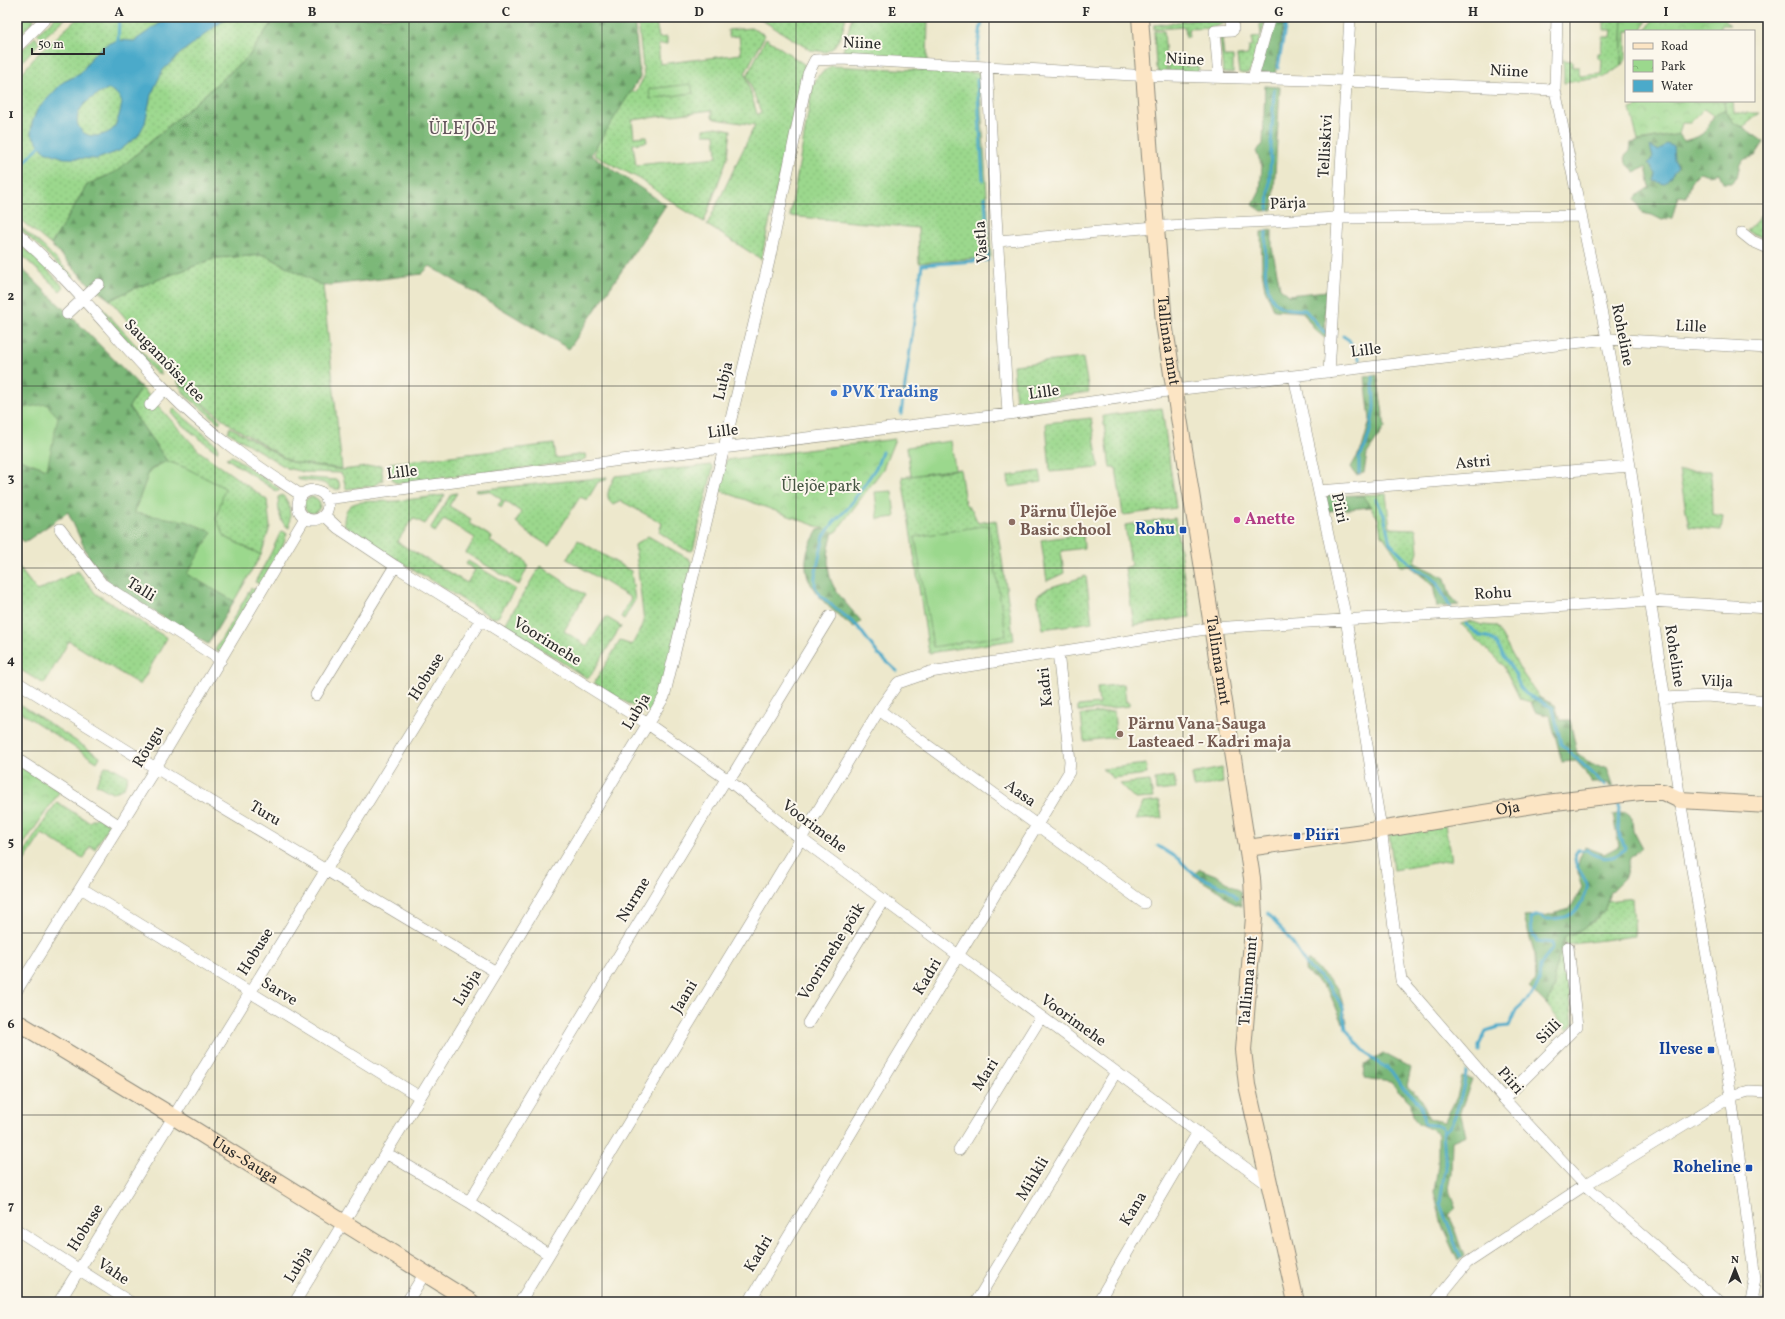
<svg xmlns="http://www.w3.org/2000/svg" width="1785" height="1319" font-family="Vollkorn,serif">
<defs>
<pattern id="grass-dots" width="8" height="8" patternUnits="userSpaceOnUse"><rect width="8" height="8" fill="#9bd88d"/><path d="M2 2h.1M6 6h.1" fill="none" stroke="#86ba7a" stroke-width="1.8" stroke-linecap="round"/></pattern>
<pattern id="forest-firs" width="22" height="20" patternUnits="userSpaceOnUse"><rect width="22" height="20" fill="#7cb878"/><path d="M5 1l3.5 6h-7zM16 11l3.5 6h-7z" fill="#669663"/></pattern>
<pattern id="park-crowns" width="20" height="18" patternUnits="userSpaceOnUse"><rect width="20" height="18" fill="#9bd88d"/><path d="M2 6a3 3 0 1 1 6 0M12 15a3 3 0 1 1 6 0" fill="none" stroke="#86ba7a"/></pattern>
</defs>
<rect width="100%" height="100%" fill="#fbf7ec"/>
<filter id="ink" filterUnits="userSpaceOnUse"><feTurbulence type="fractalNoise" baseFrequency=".025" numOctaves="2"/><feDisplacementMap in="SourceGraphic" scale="8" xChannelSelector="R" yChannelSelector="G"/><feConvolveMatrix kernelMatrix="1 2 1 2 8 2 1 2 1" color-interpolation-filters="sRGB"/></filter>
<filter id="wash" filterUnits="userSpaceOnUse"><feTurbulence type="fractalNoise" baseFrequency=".012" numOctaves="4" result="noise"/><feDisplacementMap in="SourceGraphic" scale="16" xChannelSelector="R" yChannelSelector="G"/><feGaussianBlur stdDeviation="0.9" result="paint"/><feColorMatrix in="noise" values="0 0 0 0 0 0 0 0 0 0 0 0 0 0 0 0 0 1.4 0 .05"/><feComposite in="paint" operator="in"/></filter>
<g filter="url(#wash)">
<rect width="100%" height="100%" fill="#ede8cc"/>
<!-- grass -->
<path fill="url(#grass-dots)" stroke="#63825c" d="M17,17H33L34,21L17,37Z
M56,17H67L42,39L37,34Z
M79,17H275L249,56L117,171L87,185L51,245L17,217V79L37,55Z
M635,17H695L656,22L659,38L667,37V44L658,45L660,64L741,54L739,36L729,37L728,30L751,28L765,35L745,73L757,114L759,115L761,112L747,76L766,38L805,65L761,259L707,225L755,125L715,119L712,117V110L632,120L634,137L646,136L647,142L633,144L636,165L717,157L715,134H704V129L717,127L731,130L728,156L704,222L678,206L640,179L594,155L598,142L620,92H636L644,77L639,30Z
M757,17H846L841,36L833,48L826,52L810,50Z
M852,17H928L927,63L841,59Z
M1217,17H1229C1218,31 1204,28 1188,29L1189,37H1186L1185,27L1154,29V25Z
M1600,17H1623L1621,66L1605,77L1564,83L1563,60L1572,61V67H1579V76L1601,74L1602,59L1598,58V53H1601L1602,37H1611L1612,30H1604V18Z
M1265,23L1251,69L1248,73H1239L1237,56L1248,55L1249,46L1252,45V38L1261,37L1260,24Z
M1154,31H1164L1167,73H1159L1156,67Z
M1221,36H1231L1222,37L1224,57H1233V73H1223L1220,38Z
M35,37L39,43L17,67V55Z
M1167,55H1176L1177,59L1184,58L1185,67L1198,66L1199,73H1169Z
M831,66L979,73L991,257L919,263L918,228L790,216L813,85L818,76Z
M1724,101H1733L1734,113H1760L1743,127L1734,123L1725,109Z
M1768,208V240L1747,231Z
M17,224L43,246L73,276V279L17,226Z
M17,243L34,256L64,287L60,291L17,251Z
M265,255L323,286L342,469L292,462L232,426L193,396L110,300L133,289L216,258Z
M94,299L162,374L155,372L98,308Z
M1083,358L1089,392L1016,402L1013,365Z
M178,379L193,396L221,421L219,423L185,395L177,381Z
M141,387L199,451L267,500L270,527L261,555L225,537L186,468L167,461L129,407Z
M1162,408L1176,508L1123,515L1116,468H1110L1103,416Z
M174,409L216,444L218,449L217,452L182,425L171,412Z
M1091,418L1099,468L1050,472L1046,423Z
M230,427L291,462L342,470L381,465L383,480L373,486L346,489L343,476L340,473L303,472L287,468L228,432Z
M554,444L556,458L585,454L586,458L581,461L399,483L394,482L392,478L390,463Z
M232,456L274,485L280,490L276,491L226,458Z
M711,465L713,468L693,550L691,551L684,549L659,532L662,523L621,501L613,505C603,497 610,486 615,476Z
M960,469L965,503L973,512L978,523L996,520L1014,640L929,653L902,477Z
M1040,471L1042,482L1009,487L1008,476Z
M1679,471H1711L1712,514L1723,516L1721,530L1689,527Z
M297,477L337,480L339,482L340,489C330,490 331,486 323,483C315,480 305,482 297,479Z
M607,477L606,480L598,482L587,500L580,497L549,546L527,532L516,522L521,512L505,501L501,508L498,505L502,500L489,491L479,492L476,490Z
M457,493L449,506L471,519L469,523L492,537L490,541L514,556L515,554L523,558L528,566L519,585L466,553L475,538L444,519L435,532L430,529L451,494Z
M1386,494L1390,528L1416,529L1418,551L1415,563L1409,566H1400L1398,558L1381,533L1378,518L1362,495Z
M282,495C292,502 290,517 289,528C278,523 279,508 278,497Z
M445,495L425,524L413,518L397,542L467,583L475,570L466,564L468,561L515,589L498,617L493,618L357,535L344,524C344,518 345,510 350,506C357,499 388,502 398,501C414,499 429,497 445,495Z
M304 505a8 8 0 1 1 16 0a8 8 0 1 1-16 0Z
M1175,518L1190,617L1134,625L1125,568L1131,566L1125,525Z
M281,531L287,533L281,552L260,584L255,582L271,553Z
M1083,534L1084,548L1061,551L1064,573L1047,581L1041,540Z
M648,536L689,559L692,563L662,693L651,712L646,714L594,683L620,641L632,645L644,622L635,545Z
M578,540L631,571L635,600L624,619L621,617L631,598L567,559Z
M17,565L37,591L78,571L96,594L167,638L140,685L69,641L44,684L17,668Z
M540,566L585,595L564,631L587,646L606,617L621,626L591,675L587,678L504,626Z
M1086,576L1092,622L1043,629L1037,596L1048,588Z
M251,588L256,590L221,651L218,652L215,650Z
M1471,621L1482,625L1496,626L1523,674L1540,698L1531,702L1520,699L1504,667L1461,624Z
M1124,684L1126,702H1129V706L1078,712V706L1099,704L1097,687Z
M1114,711L1116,737L1084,741L1081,715Z
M1146,764L1147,774L1113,778L1102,769Z
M105,766L112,767L128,776L124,788L112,793L96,784Z
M1222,768L1223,783L1194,787L1192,774Z
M1174,776L1176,789L1156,791L1155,779Z
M1150,781L1153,798L1135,799L1120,784Z
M1159,801L1162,818L1136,820L1143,803Z
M57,802L89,822L97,817L109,824L95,849L90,846L84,859L42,834L20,867L17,863Z
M1445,825L1451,860L1394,870L1389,834Z
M1632,898L1635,936L1564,945L1573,1023L1567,1030L1547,1005L1555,986L1554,973L1562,947L1564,944L1565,936C1583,930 1601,920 1607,901Z"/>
<!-- forest -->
<path fill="url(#forest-firs)" stroke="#547252" d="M275,17H634L640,77L591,155L666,205L569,349L430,266L422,274L323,286L265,255L216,258L133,289L110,300L90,285L51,245L87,185L117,171L249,56Z
M1273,17H1285L1275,74L1258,73Z
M1265,86L1280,87L1273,210L1262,211L1253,205L1260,191L1262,166L1256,151L1263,144Z
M1725,109L1734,123L1743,127L1764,142L1755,156L1745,159L1740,164L1737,177L1731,183H1723L1719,173L1708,175L1700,172L1691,181L1686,197L1678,196L1672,218L1662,220L1652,215L1642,213L1635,199L1639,194L1650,187L1646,167L1635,172L1626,163L1625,156L1630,151L1631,143L1679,134L1684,141L1697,137L1705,132L1714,116Z
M1272,230V247L1280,288L1289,295L1327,291L1325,314L1326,339L1315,330L1303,312L1274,310L1265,289L1262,270L1261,232Z
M17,264L73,318L141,387L129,407L167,461L150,470L134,512L186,521L213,532L187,574L234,601L208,644L176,626L109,582L89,558L68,512L25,542L17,537V458L47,469L17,409Z
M1377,375L1385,427L1367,454L1364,473L1356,475L1351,467L1362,448L1370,420L1365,377Z
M1362,495L1371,507L1328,511L1325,500L1327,496Z
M836,527C827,542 825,571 834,587C841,599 852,610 861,621L854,628C831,609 799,587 807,553C809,545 814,537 818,530Z
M1415,563L1445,578L1450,595L1459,605L1437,607L1433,585L1409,566Z
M1540,698L1555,705L1560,720H1570L1577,753L1594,766L1607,767L1614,787H1610L1608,783H1592L1586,772L1576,761L1562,762L1550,716L1535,712L1531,702Z
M1626,812L1632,817L1633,831L1642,848L1630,858L1625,877L1610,892L1604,911L1582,930L1565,936L1554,973L1555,986L1547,1005L1529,987L1536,980L1535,955L1524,917L1544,916L1570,909L1582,888C1576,871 1576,863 1585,847L1604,854L1619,846L1613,815Z
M1200,869L1218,876L1241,892L1242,906L1234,904L1220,892L1193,875Z
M1308,960L1339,989L1347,1022L1343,1023L1329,992L1305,971Z
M1383,1053L1411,1068L1407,1086L1422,1100L1429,1119L1444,1122L1457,1097L1462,1076L1472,1079L1460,1112L1466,1135L1452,1141L1451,1174L1448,1188L1456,1208L1449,1214L1464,1256L1458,1261L1443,1229L1434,1192L1438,1165V1134C1420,1121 1413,1129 1411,1103L1390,1082L1364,1078L1365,1065Z"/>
<!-- park -->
<path fill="url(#park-crowns)" stroke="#63825c" d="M1623,17H1649L1641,31H1626V58L1621,66Z
M1654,17H1722L1730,25H1721V31H1646Z
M691,84L693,93L650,99L649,89Z
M1654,101H1724L1725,109L1714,116L1704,109L1690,123H1682L1679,134L1638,141L1630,109Z
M895,439L883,469L835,533L719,490L726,460Z
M17,702L100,757L97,762L17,710Z
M17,764L60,791L17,854Z"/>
<!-- garden -->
<path fill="#9bd88d" stroke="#63825c" d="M46,404L58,417L47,469L17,458V409Z
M951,441L955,469L911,476L907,447Z
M167,461L186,468L225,488L216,519L225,537L261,555L234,601L187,574L212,532L186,521L134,513L150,470Z
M892,491L895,517L878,519L875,492Z
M988,525L1006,635L933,647L915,537Z"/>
<!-- water -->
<path fill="#4baaca" stroke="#3b6a7a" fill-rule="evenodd" d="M169,17H228L182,52L163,70L151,95L145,123L138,136L119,151L97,159L64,158L44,151L31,134L32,123L37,110L63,82L80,74L94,54L107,44L118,40L134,41ZM108,89C116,92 119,95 122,103C120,112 118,122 113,129C110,132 105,134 101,135C85,140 71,126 80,110C86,100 98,94 108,89Z
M1666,144L1673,146L1674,159L1678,167L1664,184L1654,181L1656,174L1648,163L1653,158L1650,146L1659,151Z"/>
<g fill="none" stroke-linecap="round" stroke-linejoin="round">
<!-- stream -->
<path stroke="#4baaca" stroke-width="3" d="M118,43L119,17
M976,60L981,26L985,17
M1278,68L1287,17
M977,79L983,180
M17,171L42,143
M985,197L987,233
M1268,210L1274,90
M1266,232C1266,252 1260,294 1280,306C1286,310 1298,309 1305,310L1325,333
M1343,336L1349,340L1360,360
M901,414L922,265L988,260V251
M882,452L877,466L865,484L848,508L834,522L824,536L815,576V587L821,596L858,627L878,654L897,671
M1359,473V458L1366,445L1371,427L1374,407L1373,377
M1376,499L1384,515L1390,543L1416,569L1429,575L1436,582L1450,607
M1466,624L1480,636L1488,637L1495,642L1515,674L1520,687L1526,694L1553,708L1561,744L1605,785
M1158,846L1180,860L1189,870L1200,877L1226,888L1237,898
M1268,913L1291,941L1307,966L1328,985L1336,996L1343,1008L1346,1029L1354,1040L1372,1059L1387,1068L1397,1078L1402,1086L1421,1105L1424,1124L1441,1126L1444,1131
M1479,1051V1045L1486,1031L1498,1027L1509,1026L1516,1010L1531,996L1539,982L1540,966L1544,959L1553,948L1552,943L1537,941L1532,933L1531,919L1535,916H1541L1544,919C1552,919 1565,919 1572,914C1578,910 1589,891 1587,884C1583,873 1569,862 1578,850H1587C1599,860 1615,861 1625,848L1618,831L1619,803
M1460,1257L1440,1204L1444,1175L1446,1170L1443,1132C1445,1130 1448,1129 1450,1126C1456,1118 1465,1083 1466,1072"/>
</g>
</g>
<g filter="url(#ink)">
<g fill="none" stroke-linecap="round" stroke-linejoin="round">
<defs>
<path id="street" d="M1557,17L1555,90L1607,339L1630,466L1680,800L1731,1096L1755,1279L1751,1301
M17,47L47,17
M987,67L1008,414
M1219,77L1215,31L1233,30L1232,17
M1253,78L1270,17
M17,233C72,281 116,339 167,391C207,432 254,464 301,495
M1742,233L1752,241L1768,248
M998,241L1166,226L1338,218L1581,216
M67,314L99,284
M1329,372L1350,17
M1294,376L1346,619L1381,829L1401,980L1504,1099L1585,1185L1719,1302
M150,405L165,389
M298 505a15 15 0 1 1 30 0a15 15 0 1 1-30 0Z
M1319,491L1630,466
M326,499L621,460L1008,414L1174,390L1607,339L1768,348
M324,515L338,528L395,566L648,724L728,780L800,838L1270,1186
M60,529L102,584L221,660
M17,682L149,764L496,972
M316,695L395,566
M1664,698L1706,696L1768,701
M879,710L1144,903
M17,759L120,826
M81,888L420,1097
M17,990L156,767L305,518
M808,1023L884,899
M1504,1099L1577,1026L1568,947
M959,1150L1041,1017
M386,1153L469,1202L548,1254
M469,1202L723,784L734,773L830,616
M17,1230L130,1302
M753,1295L763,1302
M59,1302L481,619
M295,1302L664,697L769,261L808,74L815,60L841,59L1133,75L1346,81L1555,90
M407,1302L425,1273
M520,1302L879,710L898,683L930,672L1212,628L1649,601L1768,608
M749,1302L1069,772L1070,761L1058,652
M976,1302L1116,1072
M1098,1302L1198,1132
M1435,1302L1467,1263L1585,1185L1731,1096L1749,1091L1768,1092
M1749,1302H1765"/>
<g id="secondary">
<path id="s1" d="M1140,17L1150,156L1164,323L1252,878L1254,917L1243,1050L1247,1085L1296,1302"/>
<path id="s2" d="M1247,848L1385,829L1546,803L1640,792H1663L1680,800L1768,805"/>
<path id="s3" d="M17,1022L174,1117L471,1302"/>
</g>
</defs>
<!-- street casing -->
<use href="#street" stroke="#8c8a7c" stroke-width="12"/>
<!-- secondary casing -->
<use href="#secondary" stroke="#8c8a7c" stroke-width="18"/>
<!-- street -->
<use href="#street" stroke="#fff" stroke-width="11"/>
<!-- secondary -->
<use href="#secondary" stroke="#fce5c4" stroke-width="16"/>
</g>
</g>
<!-- grid -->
<path fill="none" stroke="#2b2b2b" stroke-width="1" stroke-opacity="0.55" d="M215,17V1302M409,17V1302M602,17V1302M796,17V1302M989,17V1302M1183,17V1302M1376,17V1302M1570,17V1302M17,204H1768M17,386H1768M17,568H1768M17,751H1768M17,933H1768M17,1115H1768"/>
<!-- markers -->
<circle fill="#3f7fe0" stroke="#fbf7ec" stroke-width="1.5" cx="834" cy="393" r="4"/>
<circle fill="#d1479c" stroke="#fbf7ec" stroke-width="1.5" cx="1237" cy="520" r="4"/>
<g fill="#8d6e63" stroke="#fbf7ec" stroke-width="1.5">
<circle cx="1012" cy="522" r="4"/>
<circle cx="1120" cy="734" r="4"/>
</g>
<g fill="#1a4fb4" stroke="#fbf7ec" stroke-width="1.5">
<rect x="1179" y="526" width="8" height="8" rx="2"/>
<rect x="1293" y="832" width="8" height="8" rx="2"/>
<rect x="1707" y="1046" width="8" height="8" rx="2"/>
<rect x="1745" y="1164" width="8" height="8" rx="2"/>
</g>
<g text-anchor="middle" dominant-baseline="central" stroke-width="4" stroke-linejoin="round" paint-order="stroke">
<!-- street labels -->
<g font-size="16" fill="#2b2b2b" stroke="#fbf7ec">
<text transform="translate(862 44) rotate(2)">Niine</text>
<text transform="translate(1185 60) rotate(2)">Niine</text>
<text transform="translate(1509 72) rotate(3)">Niine</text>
<text transform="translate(1326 146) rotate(-87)">Telliskivi</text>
<text transform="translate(1288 204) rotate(-2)">Pärja</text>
<text transform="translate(982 242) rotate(-94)">Vastla</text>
<text transform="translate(1691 327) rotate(3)">Lille</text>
<text transform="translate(1622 335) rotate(79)">Roheline</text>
<text stroke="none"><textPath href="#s1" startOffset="325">Tallinna mnt</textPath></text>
<text transform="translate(1366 351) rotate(-7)">Lille</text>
<text transform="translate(164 361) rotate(46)">Saugamõisa tee</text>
<text transform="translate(724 381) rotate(-76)">Lubja</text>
<text transform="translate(1044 393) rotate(-8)">Lille</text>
<text transform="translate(723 432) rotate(-7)">Lille</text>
<text transform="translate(1473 463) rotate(-5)">Astri</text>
<text transform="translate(402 473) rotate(-7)">Lille</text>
<text transform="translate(1339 508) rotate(78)">Piiri</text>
<text transform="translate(141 590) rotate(32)">Talli</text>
<text transform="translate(1493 594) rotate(-3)">Rohu</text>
<text transform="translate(547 642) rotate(32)">Voorimehe</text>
<text transform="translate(1674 656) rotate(81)">Roheline</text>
<text stroke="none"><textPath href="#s1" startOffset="649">Tallinna mnt</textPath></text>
<text transform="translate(427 677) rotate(-58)">Hobuse</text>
<text transform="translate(1717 682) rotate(2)">Vilja</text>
<text transform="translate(1046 687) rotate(-96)">Kadri</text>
<text transform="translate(637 712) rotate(-59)">Lubja</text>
<text transform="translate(149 747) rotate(-59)">Rõugu</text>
<text transform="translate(1020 794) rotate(36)">Aasa</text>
<text stroke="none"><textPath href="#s2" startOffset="264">Oja</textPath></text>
<text transform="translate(265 814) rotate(31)">Turu</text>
<text transform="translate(814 827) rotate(37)">Voorimehe</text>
<text transform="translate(634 900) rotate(-59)">Nurme</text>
<text transform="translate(256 952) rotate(-58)">Hobuse</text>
<text transform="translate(832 952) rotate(-58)">Voorimehe põik</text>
<text transform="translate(928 977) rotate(-59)">Kadri</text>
<text transform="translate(1249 981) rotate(-85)">Tallinna mnt</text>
<text transform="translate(468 988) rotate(-59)">Lubja</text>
<text transform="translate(279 992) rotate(31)">Sarve</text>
<text transform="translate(685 997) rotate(-59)">Jaani</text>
<text transform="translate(1073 1021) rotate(36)">Voorimehe</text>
<text transform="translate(1549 1032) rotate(-45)">Siili</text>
<text transform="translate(986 1075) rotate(-58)">Mari</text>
<text transform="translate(1510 1081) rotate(49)">Piiri</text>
<text stroke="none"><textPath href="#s3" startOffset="267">Uus-Sauga</textPath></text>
<text transform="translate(1033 1179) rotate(-59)">Mihkli</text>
<text transform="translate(1134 1209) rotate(-59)">Kana</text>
<text transform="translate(86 1228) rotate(-58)">Hobuse</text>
<text transform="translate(759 1254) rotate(-59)">Kadri</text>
<text transform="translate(299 1265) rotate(-59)">Lubja</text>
<text transform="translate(113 1272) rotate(34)">Vahe</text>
</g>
<!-- shop labels -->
<g font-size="16" font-weight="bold" fill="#366cbe" stroke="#fbf7ec" text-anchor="start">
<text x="842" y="393">PVK Trading</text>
</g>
<!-- park labels -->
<g font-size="16" fill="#475644" stroke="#fbf7ec">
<text x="821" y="487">Ülejõe park</text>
</g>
<!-- education labels -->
<g font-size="16" font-weight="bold" fill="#785e54" stroke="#fbf7ec" text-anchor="start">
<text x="1020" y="513">Pärnu Ülejõe<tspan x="1020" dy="18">Basic school</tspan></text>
<text x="1128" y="725">Pärnu Vana-Sauga<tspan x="1128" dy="18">Lasteaed - Kadri maja</tspan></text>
</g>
<!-- hotel labels -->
<g font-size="16" font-weight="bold" fill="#b23c85" stroke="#fbf7ec" text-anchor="start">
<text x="1245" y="520">Anette</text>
</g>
<!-- transit labels -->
<g font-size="16" font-weight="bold" fill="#164399" stroke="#fbf7ec" text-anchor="end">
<text x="1175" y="530">Rohu</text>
<text x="1305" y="836" text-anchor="start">Piiri</text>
<text x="1703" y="1050">Ilvese</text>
<text x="1741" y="1168">Roheline</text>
</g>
<!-- quarter labels -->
<g font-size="18" letter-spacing="1" fill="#64555d" stroke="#fbf7ec">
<text x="463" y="129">ÜLEJÕE</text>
</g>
</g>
<!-- margin -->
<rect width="1785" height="1319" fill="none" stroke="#fbf7ec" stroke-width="44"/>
<!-- legend -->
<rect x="1625" y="30" width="130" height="72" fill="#fbf7ec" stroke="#a8a59f"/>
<rect x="1633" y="43" width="20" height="6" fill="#fce5c4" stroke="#a8a59f"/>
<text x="1661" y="50" font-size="12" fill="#2b2b2b">Road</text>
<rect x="1633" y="60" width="20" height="12" fill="url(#park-crowns)" stroke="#a8a59f"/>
<text x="1661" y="70" font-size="12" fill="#2b2b2b">Park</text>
<rect x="1633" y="80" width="20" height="12" fill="#4baaca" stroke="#a8a59f"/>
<text x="1661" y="90" font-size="12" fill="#2b2b2b">Water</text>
<!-- north arrow -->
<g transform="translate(1735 1269)" stroke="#fbf7ec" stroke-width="3" paint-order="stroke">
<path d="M0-3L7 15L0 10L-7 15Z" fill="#2b2b2b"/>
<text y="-6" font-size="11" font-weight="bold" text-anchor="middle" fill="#2b2b2b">N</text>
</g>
<!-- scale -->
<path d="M32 48v6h72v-6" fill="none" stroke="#2b2b2b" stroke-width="2"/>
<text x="38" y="48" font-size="12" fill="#2b2b2b" stroke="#fbf7ec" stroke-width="3" paint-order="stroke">50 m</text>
<rect x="22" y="22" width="1741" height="1275" fill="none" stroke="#2b2b2b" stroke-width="1.5"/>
<g font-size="13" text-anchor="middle" font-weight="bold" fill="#2b2b2b">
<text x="119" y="16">A</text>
<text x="312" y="16">B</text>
<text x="506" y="16">C</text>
<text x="699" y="16">D</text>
<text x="892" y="16">E</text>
<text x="1086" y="16">F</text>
<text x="1279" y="16">G</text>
<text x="1473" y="16">H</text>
<text x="1666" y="16">I</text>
<text x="11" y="118">1</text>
<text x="11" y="300">2</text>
<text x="11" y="482">3</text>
<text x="11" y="664">4</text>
<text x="11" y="846">5</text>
<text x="11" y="1028">6</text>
<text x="11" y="1210">7</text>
</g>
</svg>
